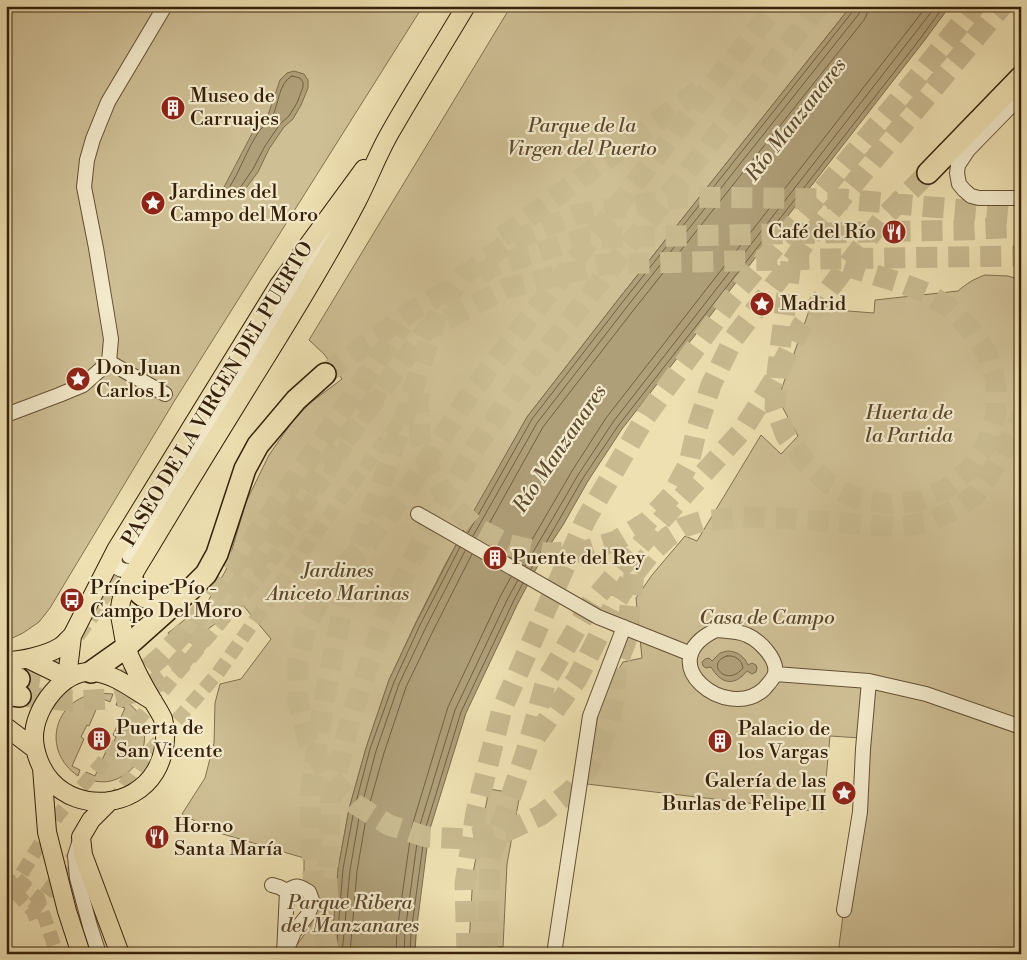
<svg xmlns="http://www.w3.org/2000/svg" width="1027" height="960" font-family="'Libre Bodoni',serif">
<rect width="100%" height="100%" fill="#eee0b1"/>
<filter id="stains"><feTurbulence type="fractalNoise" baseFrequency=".004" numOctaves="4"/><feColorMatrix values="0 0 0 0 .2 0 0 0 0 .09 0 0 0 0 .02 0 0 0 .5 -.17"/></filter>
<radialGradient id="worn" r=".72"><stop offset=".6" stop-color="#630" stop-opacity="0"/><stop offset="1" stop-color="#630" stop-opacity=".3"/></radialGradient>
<!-- green -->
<path fill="#cfbf95" stroke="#827050" d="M6,6H423L175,400L50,608L39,622L23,633L6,641Z
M511,6H851L617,301L527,417L446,563L416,622L389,680L366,748L349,809L338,869L416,933L415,954H292V952L311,925L309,884L304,879V858L216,832L182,814L205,778L214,743L215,703L220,684L241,679L271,639L242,604L204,632L178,649L168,633L208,601L226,570L246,502L269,455L292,422L310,403L342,379L324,354L309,340Z
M985,275L1008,276L1021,280V954H838L856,813L861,738L830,736L823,812L587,784L600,700L623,662L642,658L636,598L652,575L685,536L697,541L761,435L781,454L798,436L778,399L810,308L874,313L875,300L958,291C967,283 974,279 985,275Z
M98,693L113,694L110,702L101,698L89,726L87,725L81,737L84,739L72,766L80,770L78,776C41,751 53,699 98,693Z
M119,697C126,701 133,706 137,712C154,738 141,773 111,781C102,783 92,781 84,779L86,772L95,776L107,749L110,750L116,737L113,735L125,708L116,705Z
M489,789L520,794L507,864L503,947L469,945L473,873Z"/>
<!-- water -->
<path fill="#af9f79" stroke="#7f6c4d" d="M851,6H950L924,41L622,429L588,481L563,525L544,554L518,603L466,713L429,832L416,933L415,954H331L338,869L349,809L366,748L389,680L416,623L472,514L527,417L617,301Z
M294,71L304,74L308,80V88L301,105L293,119L284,127L269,149L258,172L246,188L235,198L227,197L223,193V189L256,126L268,115L280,80L287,73Z
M727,651C737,651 744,656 748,665L752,663L756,665L757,668L756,672L752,674L747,671C734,687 721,684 711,667L706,668L703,666L702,662L705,659L709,658L712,661L720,653Z"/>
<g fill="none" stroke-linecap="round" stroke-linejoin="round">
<!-- shore -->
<path stroke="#726042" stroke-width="1" d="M292,76L300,78L303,82V87L297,103L289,116L280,124L265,146L253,169L242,185L234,193H230L228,190C240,171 247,149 259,131C263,126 269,123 272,117C279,105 278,83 292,76Z
M468,533L532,419L621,304L853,11L854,6
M473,536L537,423L626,308L858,15L860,12L861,6
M480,540L543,427L632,312L864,20L867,14L868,6
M519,562L572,471L606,418L927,6
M525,566L578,475L613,422L936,6
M531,569L583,478L618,426L920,39L944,6
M727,656C735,655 742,660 743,668C727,688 704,663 727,656Z
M336,954L343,869L354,810L370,749L394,682L420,625L460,547
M342,954L350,870L360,812L376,751L399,684L426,627L465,551
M350,954L357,871L367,813L384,753L406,687L433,631L472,554
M396,954L397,931L412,826L448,707L501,595L511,577
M404,954L405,932L419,828L455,710L508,598L518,580
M410,954L411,933L425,830L461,712L514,600L523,583"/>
<!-- minor-tunnel -->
<path stroke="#c9ba90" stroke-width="14" stroke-dasharray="14 7" stroke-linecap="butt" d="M8,674H20L45,668L70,647L92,617L129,556
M112,803L143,759L218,673L316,533L406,412
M17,881L38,898L57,954
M6,885L17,881L58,815L269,565L386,385
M15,892L33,911L36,919
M6,895L15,892L27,878
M33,911L79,849"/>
<!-- highway-tunnel -->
<path stroke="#c9ba90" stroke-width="21" stroke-dasharray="21 11" stroke-linecap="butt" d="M502,237L698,91
M791,262L777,373L775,407L786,436L806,463L829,484L856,498L887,504L917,501L946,489L970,469L987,443L996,414V383L987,353L969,328L949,307L927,293L904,284L840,264
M480,274L494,266L584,238L963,230L1021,227
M325,374L412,311L449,290
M420,392L418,403L420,439L431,473L451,504L477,528L510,545L545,553L581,552L616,541L647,522L672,495L689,463L697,428L711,385L734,338L792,262L806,241L1002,6
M634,574L626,641L616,667L615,693L610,721L595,758L572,790L541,815L505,832L466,839L427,837L389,825L355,804L328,775L308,740L298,702V662L307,624L333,576L369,541L410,486L472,391L720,75L776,6
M19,679L70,687L77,686
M119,681L145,671L163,655L192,624L218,589L402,325
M20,696L72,701L110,699L136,692L156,683L177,666L205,634L283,524L426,330L507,288L605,264L822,259L1021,256
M536,736L577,679L614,605L634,574L650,554L668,537L684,527L703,521L743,517L780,518L899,527L929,522L956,509L976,494L997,463L1021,416
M328,899L327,885L331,797L350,720L384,619L424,536L474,449L526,375L819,6
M329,954L313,876L310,795L324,701L349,577L406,412L439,309L464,275L508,243L575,215L683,197L843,199L1021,215
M467,954L465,884L476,812L502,709L585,521L646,416L731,299L913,83L975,6
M487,954L490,858L527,749L546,681L592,602L665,516L742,431L774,380L802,325L885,216L928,173"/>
<defs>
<path id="minor" d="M1021,98L1007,110L968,150L958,165L957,173L959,184L964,190L971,196L979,198H1021
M109,362L111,339L96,248L84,187L87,160L93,139L108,102L165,6
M109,362L165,394
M6,415L59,395L83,385L109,362
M418,514L598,617L691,654
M116,550C116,553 114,559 115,563C118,573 130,571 137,569
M129,556L338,217
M716,630C726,631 738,631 747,635C759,640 778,659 775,673C774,679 767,685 764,689C727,723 649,662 716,630Z
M775,674L869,681L926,694L1021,727
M79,843L75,856L77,878L90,926L99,954
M272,885L279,887L287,891
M844,910L860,812L863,749L869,681
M284,954L287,891C297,884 299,886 309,892L313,903L307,916L294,932L285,954
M554,954L590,716L624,627"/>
<path id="major" d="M28,659L67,678
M6,661C22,661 47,655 60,647C65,644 68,639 72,636
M67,678L72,636L116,550L279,285L364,169
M153,701C135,691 115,674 94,672C63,669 34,708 34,737C34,752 41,770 51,781C79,812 133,808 155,772C164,757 168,736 163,719C160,712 155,705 151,698C145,688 139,677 134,666C127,653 124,641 122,626C120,618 119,610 121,602C125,583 145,556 155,538C188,483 222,428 256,373C291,317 326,260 357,201C369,178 378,153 391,131C415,89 441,48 466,6
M6,727L35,749
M42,768L47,832L67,911L81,954
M109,802L91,820L81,837L83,855L120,954"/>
<path id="highway" d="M928,173L1021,77
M132,579C133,582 135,587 137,590C149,607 172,595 187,591
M91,672L125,648L190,590L206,574L217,554L245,469L258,445L296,400L325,374
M6,678L19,679
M6,694L20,696"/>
</defs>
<!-- minor casing -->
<use href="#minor" stroke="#645034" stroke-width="16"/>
<!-- major casing -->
<use href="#major" stroke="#36200b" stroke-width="20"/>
<!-- highway casing -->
<use href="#highway" stroke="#36200b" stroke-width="24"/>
<!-- minor -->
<use href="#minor" stroke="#f4ebcc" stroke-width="14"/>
<!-- major -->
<use href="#major" stroke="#eee0b1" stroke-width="18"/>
<!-- highway -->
<use href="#highway" stroke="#eee0b1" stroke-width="21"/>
</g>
<!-- icons -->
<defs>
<symbol id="building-disc" viewBox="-11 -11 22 22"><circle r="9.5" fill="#8f2418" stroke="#f4ebcc"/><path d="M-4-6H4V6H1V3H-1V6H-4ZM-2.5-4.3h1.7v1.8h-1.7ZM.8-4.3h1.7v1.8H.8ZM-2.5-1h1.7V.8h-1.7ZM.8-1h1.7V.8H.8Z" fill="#fff"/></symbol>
<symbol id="sight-disc" viewBox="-11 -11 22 22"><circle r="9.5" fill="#8f2418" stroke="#f4ebcc"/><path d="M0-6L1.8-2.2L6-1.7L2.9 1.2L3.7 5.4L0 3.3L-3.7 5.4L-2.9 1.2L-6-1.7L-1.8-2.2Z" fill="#fff"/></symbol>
<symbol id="restaurant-disc" viewBox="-11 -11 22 22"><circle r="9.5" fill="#8f2418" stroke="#f4ebcc"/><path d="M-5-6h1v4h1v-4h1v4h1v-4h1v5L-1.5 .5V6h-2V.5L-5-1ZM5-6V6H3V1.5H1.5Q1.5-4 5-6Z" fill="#fff"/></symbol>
<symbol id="bus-disc" viewBox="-11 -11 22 22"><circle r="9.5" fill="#8f2418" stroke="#f4ebcc"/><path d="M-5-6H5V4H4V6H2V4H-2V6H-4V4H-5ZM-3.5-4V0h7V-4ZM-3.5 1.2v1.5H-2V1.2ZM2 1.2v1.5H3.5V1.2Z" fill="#fff"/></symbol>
</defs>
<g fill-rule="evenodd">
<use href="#building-disc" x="159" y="94" width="28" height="28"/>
<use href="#sight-disc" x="139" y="189" width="28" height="28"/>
<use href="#restaurant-disc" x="880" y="218" width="28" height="28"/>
<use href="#sight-disc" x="748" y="290" width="28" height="28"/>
<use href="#sight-disc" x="64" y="365" width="28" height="28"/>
<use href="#building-disc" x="481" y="544" width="28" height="28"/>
<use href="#bus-disc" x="58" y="586" width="28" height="28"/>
<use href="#building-disc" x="85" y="725" width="28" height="28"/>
<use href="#building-disc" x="706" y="727" width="28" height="28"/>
<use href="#sight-disc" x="830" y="779" width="28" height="28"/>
<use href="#restaurant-disc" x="143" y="823" width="28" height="28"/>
</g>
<g text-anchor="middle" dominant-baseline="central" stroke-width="4.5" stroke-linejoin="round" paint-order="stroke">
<!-- poi labels -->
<g font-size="20" fill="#36200b" stroke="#f4ebcc" text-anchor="start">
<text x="190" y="96">Museo de<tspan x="190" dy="23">Carruajes</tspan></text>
<text x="170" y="192">Jardines del<tspan x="170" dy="23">Campo del Moro</tspan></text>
<text x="876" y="232" text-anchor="end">Café del Río</text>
<text x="780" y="304">Madrid</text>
<text x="96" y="368">Don Juan<tspan x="96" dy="23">Carlos I.</tspan></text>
<text x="512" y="558">Puente del Rey</text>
<text x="90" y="588">Príncipe Pío -<tspan x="90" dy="23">Campo Del Moro</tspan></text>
<text x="116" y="728">Puerta de<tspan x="116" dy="23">San Vicente</tspan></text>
<text x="738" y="729">Palacio de<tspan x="738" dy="23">los Vargas</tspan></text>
<text x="826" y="781" text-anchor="end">Galería de las<tspan x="826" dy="23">Burlas de Felipe II</tspan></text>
<text x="174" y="826">Horno<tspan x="174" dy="23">Santa María</tspan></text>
</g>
<!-- park labels -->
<g font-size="20" font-style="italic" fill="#5c482e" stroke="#f4ebcc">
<text x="582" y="126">Parque de la<tspan x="582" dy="23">Virgen del Puerto</tspan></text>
<text x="909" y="413">Huerta de<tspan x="909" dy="23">la Partida</tspan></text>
<text x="338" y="571">Jardines<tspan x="338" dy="23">Aniceto Marinas</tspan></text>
<text x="767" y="618">Casa de Campo</text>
<text x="350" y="903">Parque Ribera<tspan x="350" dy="23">del Manzanares</tspan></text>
</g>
<!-- street labels -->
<g font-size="20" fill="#36200b" stroke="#f4ebcc">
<text transform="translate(218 394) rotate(-59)">PASEO DE LA VIRGEN DEL PUERTO</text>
</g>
<!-- water labels -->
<g font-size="21" font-style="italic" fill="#604c32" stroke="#f4ebcc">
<text transform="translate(796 120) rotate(-52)">Río Manzanares</text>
<text transform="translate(560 449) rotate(-56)">Río Manzanares</text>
</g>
</g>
<!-- margin -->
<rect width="1027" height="960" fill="none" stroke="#eee0b1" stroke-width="25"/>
<rect x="8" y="8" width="1012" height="945" fill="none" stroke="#36200b" stroke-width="2.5"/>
<rect x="12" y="12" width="1002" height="935" fill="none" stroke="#36200b"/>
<rect width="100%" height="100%" filter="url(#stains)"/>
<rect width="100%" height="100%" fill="url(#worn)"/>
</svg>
